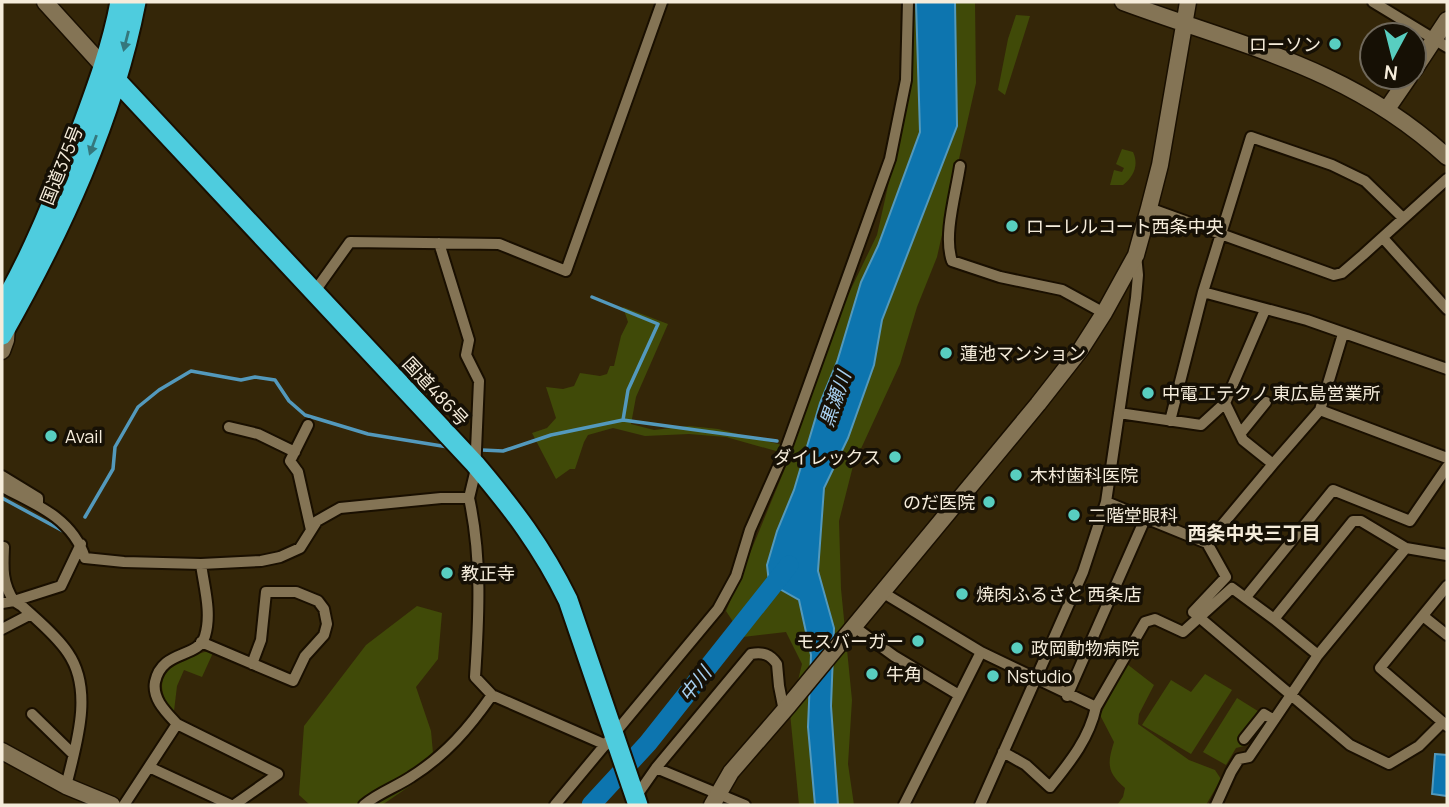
<svg xmlns="http://www.w3.org/2000/svg" width="1449" height="807" font-family="Manrope,'Noto Sans JP',sans-serif">
<rect width="100%" height="100%" fill="#342608"/>
<!-- green -->
<path fill="#404a08" d="M911,2H975L976,83L937,257L917,307L900,364L853,466L839,521L841,589L852,700L848,764L854,805H799L790,713L802,664L786,632L743,637L726,611L786,466L819,355L877,235L908,97Z
M1016,15L1030,16L1005,95L998,90L1008,39Z
M1122,149L1133,152C1139,165 1134,176 1123,185H1110L1114,170L1122,172L1124,168L1116,164Z
M623,307L668,324L636,397L631,424L654,430L689,426L718,429L782,445L778,456L776,451L726,437L689,434L645,436L613,428L588,435L584,442L575,469H570L556,479L532,433L547,428L556,418L546,387L563,389L574,386L580,373L600,376L607,374L610,366H614L621,336L628,322Z
M417,606L442,613L438,659L416,687L431,731L433,753L423,762L426,769L420,779L382,805H310L299,795L304,726L366,645Z
M208,651L213,652L212,655L202,677L184,670L177,686L174,711L168,708C166,701 162,693 162,686C163,663 191,656 208,651Z
M1127,664L1154,685L1139,714L1138,724L1189,760L1215,770L1221,779L1206,805H1117L1123,797L1125,788C1107,772 1107,764 1114,742L1100,715Z
M1205,674L1232,690L1191,754L1142,725L1171,680L1191,692Z
M1237,698L1261,713L1244,746L1236,748L1226,765L1203,752Z"/>
<!-- water -->
<path fill="#0d75af" stroke="#5399bc" stroke-width="2" d="M916,2H955L957,126L882,320L874,365L848,438L824,488L818,571L834,628L831,706L838,805H815L808,727L811,655L799,600L769,583L767,565L777,531L794,490L820,403L837,362L861,282L878,246L920,132Z
M1435,754L1447,755V796L1432,794Z"/>
<g fill="none" stroke-linecap="round" stroke-linejoin="round">
<!-- stream -->
<path stroke="#5399bc" stroke-width="3.5" d="M592,297L658,324L628,390L623,420
M482,450L503,451L551,435L623,420L777,441
M2,498L63,531
M85,517L113,469L115,447L138,407L159,390L191,371L241,380L255,377L275,380L289,401L305,415L368,434L448,447"/>
<!-- river -->
<path stroke="#0d75af" stroke-width="19" d="M591,805L648,743L789,565"/>
<defs>
<path id="street" d="M1373,2L1447,47
M960,166C956,193 943,236 952,261L1000,277L1062,290L1104,313
M1149,208L1334,275L1342,273L1363,255L1447,179
M1383,238L1447,309
M315,291L350,242L499,244L566,271L662,2
M1203,292L1307,320L1447,369
M1225,403L1243,440L1273,464L1320,410L1343,334
M1320,410L1447,458
M1119,413L1201,425L1225,403L1265,310
M1170,421L1203,292L1251,137L1332,165L1365,181L1403,218
M308,425L290,461L298,472L311,530
M229,427L258,434L295,452
M1240,434L1266,402
M2,476L38,498V503
M2,487C36,504 73,519 85,558L124,562L201,564L261,561L280,557L300,548L317,521L340,508L441,498H469L475,473L479,381L466,355L469,340L439,243
M469,498C482,557 479,617 475,677L492,695L606,745
M1106,502L1207,543L1226,577L1193,612L1350,745L1389,764L1419,746L1443,722
M1207,543L1273,464
M4,547C3,568 2,583 14,601L61,586L81,544
M1447,586L1380,668L1447,726
M882,592L981,652L1096,707L1145,622L1155,619L1183,632L1232,588L1274,619L1318,655
M1246,597L1333,490L1410,521L1447,467
M2,603L14,601L22,606C37,620 56,635 68,653C94,691 76,745 66,786
M1423,616L1447,635
M1274,619L1353,521H1361L1406,548L1447,555
M853,626L894,656L959,695
M2,629L31,614
M201,642L293,681L305,656L324,635L327,624L324,609L318,601L296,592H266L261,640L252,664
M1067,696L1145,519
M32,714L73,754
M177,724L278,774L234,805
M1244,739L1264,714L1274,720
M1003,752L1026,765L1050,787C1070,762 1089,739 1096,707
M149,767L231,805
M656,768L745,805
M635,798L656,768L751,654C763,652 770,654 777,664L779,686L784,711
M124,805L177,724C166,712 152,699 155,682C162,649 198,659 205,636C212,613 204,587 201,564
M364,805C378,793 396,787 411,777C446,755 469,728 492,695
M555,805L718,609L736,576L750,530L785,451L890,159L906,80L908,2
M904,805L981,652
M980,805L1083,572L1106,502L1136,298L1138,275L1136,255
M1216,805L1231,772L1239,759L1249,757L1318,655L1406,548"/>
<path id="secondary" d="M45,2L104,67
M1123,2C1242,46 1351,68 1447,157
M1414,70L1447,20
M1387,109L1409,77
M2,351L6,340L7,325
M2,751L66,786L112,805
M712,805L731,772L789,705L1038,404L1081,349L1104,313L1136,255L1149,208L1160,165L1188,2"/>
<path id="highway" d="M104,67L475,464C513,509 542,547 568,600L638,805
M2,306C33,254 55,196 77,140C94,94 111,50 120,2
M2,335C61,231 113,120 136,2"/>
</defs>
<!-- street casing -->
<use href="#street" stroke="#190f00" stroke-width="14"/>
<!-- secondary casing -->
<use href="#secondary" stroke="#190f00" stroke-width="19"/>
<!-- highway casing -->
<use href="#highway" stroke="#190f00" stroke-width="23"/>
<!-- street -->
<use href="#street" stroke="#847455" stroke-width="10"/>
<!-- secondary -->
<use href="#secondary" stroke="#847455" stroke-width="16"/>
<!-- highway -->
<use href="#highway" stroke="#4eccde" stroke-width="19"/>
</g>
<!-- one-way arrows -->
<defs><path id="oneway-solid" d="M-6-.8H1V-3.2L6.5 0L1 3.2V.8H-6Z" transform="scale(1.75)"/></defs>
<g fill="#35777c">
<use href="#oneway-solid" transform="translate(126 41) rotate(104)"/>
<use href="#oneway-solid" transform="translate(93 145) rotate(110)"/>
</g>
<!-- markers -->
<g fill="#58cec0" stroke="#161005" stroke-width="2.5">
<circle cx="1335" cy="44" r="7"/>
<circle cx="1012" cy="226" r="7"/>
<circle cx="946" cy="353" r="7"/>
<circle cx="1148" cy="393" r="7"/>
<circle cx="51" cy="436" r="7"/>
<circle cx="895" cy="457" r="7"/>
<circle cx="1016" cy="475" r="7"/>
<circle cx="989" cy="502" r="7"/>
<circle cx="1074" cy="515" r="7"/>
<circle cx="447" cy="573" r="7"/>
<circle cx="962" cy="594" r="7"/>
<circle cx="918" cy="641" r="7"/>
<circle cx="1017" cy="648" r="7"/>
<circle cx="872" cy="674" r="7"/>
<circle cx="993" cy="676" r="7"/>
</g>
<g text-anchor="middle" dominant-baseline="central" stroke-width="7" stroke-linejoin="round" paint-order="stroke">
<!-- poi labels -->
<g font-size="18" fill="#f5ecdb" stroke="#161005" text-anchor="start">
<text x="1321" y="44" text-anchor="end">ローソン</text>
<text x="1026" y="226">ローレルコート西条中央</text>
<text x="960" y="353">蓮池マンション</text>
<text x="1162" y="393">中電工テクノ 東広島営業所</text>
<text x="65" y="436">Avail</text>
<text x="881" y="457" text-anchor="end">ダイレックス</text>
<text x="1030" y="475">木村歯科医院</text>
<text x="975" y="502" text-anchor="end">のだ医院</text>
<text x="1088" y="515">二階堂眼科</text>
<text x="461" y="573">教正寺</text>
<text x="976" y="594">焼肉ふるさと 西条店</text>
<text x="904" y="641" text-anchor="end">モスバーガー</text>
<text x="1031" y="648">政岡動物病院</text>
<text x="886" y="674">牛角</text>
<text x="1007" y="676">Nstudio</text>
</g>
<!-- street labels -->
<g font-size="18" fill="#f5ecdb" stroke="#161005">
<text transform="translate(61 165) rotate(-68)">国道375号</text>
<text transform="translate(436 391) rotate(47)">国道486号</text>
</g>
<!-- water labels -->
<g font-size="19" font-style="italic" fill="#a7cfef" stroke="#161005">
<text transform="translate(835 399) rotate(-71)">黒瀬川</text>
<text transform="translate(695 684) rotate(-52)">中川</text>
</g>
<!-- neighbourhood labels -->
<g font-size="19" font-weight="bold" fill="#f5ecdb" stroke="#161005">
<text x="1254" y="533">西条中央三丁目</text>
</g>
</g>
<!-- border -->
<rect width="1449" height="807" fill="none" stroke="#f5ecdb" stroke-width="7"/>
<!-- north arrow -->
<g transform="translate(1393 56) rotate(187)"><circle r="33" fill="#161005" stroke="#6f685b" stroke-width="2"/>
<path d="M0-5L12 26L0 18L-12 26Z" fill="#58cec0"/>
<text y="-10" font-size="19" font-weight="bold" text-anchor="middle" fill="#f5ecdb">N</text>
</g>
</svg>
